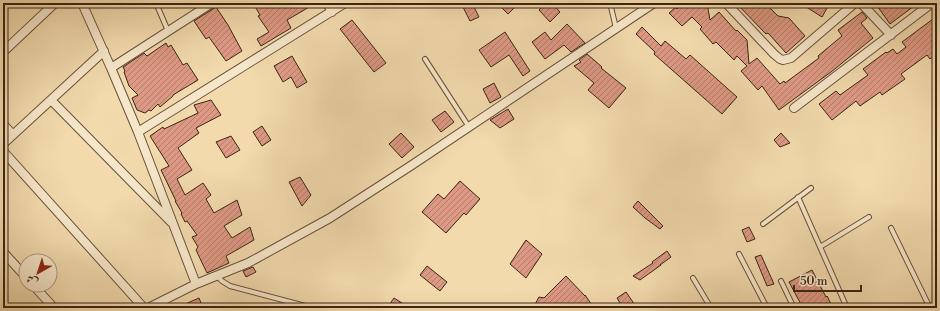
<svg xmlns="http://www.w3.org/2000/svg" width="940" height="311" font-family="'Libre Bodoni',Amiri,serif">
<defs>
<pattern id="building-hatch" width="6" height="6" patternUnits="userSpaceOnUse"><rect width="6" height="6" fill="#de9984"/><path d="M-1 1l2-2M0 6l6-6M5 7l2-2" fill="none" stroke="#b57d6b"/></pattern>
</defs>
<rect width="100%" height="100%" fill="#f2daad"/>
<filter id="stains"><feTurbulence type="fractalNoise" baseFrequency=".005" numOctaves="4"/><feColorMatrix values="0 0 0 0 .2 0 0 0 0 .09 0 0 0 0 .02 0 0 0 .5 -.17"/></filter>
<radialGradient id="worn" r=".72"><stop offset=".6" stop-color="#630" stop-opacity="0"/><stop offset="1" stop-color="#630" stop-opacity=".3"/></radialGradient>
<!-- building -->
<path fill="url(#building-hatch)" stroke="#3b2515" d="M253,3H316L287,20L291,28L261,46L257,39L269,32L258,16L260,15Z
M472,3L479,17L470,21L463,7Z
M497,3H519L508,14Z
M546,3H552L560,12L550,22L539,10Z
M683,3H707L710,20L719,12L736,31L737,30L747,40L749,64L757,58L780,84L784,81L785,83L819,58L818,56L842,36L838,30L862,12L867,18L861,23L873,38L831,72L779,110L762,86L758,90L741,71L747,66L737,56L734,60L716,42L713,44L700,29L702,27L692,17L682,26L669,13L676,7L677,9Z
M736,3H765L778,16L789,18L805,36L786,53L768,33L766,34Z
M800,3H830L822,17Z
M875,3H918L890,24Z
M216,7L228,25L242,51L226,61L209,37L206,39L194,21Z
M937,16V53L930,59L927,55L901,74L905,79L882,95L880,92L860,106L856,101L832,120L819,104L836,91L840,95L868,75L863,69L886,52L887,53L893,49L897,54L906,47L902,42Z
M352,20L386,63L374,72L340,29Z
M567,24L585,43L571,52L564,45L545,59L532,42L545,32L551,40Z
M642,27L661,46L665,41L686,59L690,55L737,97L722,114L654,54L655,52L636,34Z
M505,32L530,71L523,76L509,55L491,67L479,50Z
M166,43L168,47L171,45L183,65L187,63L198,80L173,95V96L160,107L158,104L151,111L149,110L145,113L137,110L132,98L138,95L129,86L124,72L125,71L123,67L144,53L147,56Z
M587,54L602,67L601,68L626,88L609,108L588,90L594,83L574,66L581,62L579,60Z
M292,56L307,82L297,88L291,77L283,82L274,66Z
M494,83L501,97L490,103L483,89Z
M211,100L221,115L196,128L199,133L178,148L192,170L177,179L185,195L203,183L211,195L206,199L214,213L237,200L242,215L224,226L232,238L250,227L254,240L226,256L229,263L207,273L196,250L198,247L192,237L197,235L187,221L185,222L181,214L182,213L175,201H176L161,170L169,166L150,136L163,127L164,129L198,113L194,105Z
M508,109L514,119L500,128L490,120Z
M445,111L454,122L441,132L432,120Z
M262,126L271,140L262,146L253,132Z
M401,133L414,147L402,158L389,144Z
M781,133L790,143L780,147L774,140Z
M231,136L240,150L226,158L216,142Z
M300,177L311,195L302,206L289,182Z
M460,181L480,199L466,215L464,213L446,233L422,212L438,194L444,199Z
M638,201L663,226L660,229L645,218L633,207Z
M749,227L755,239L747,242L742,230Z
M526,240L542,254L526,278L510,264Z
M667,251L671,257L660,265H661L640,280L633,276L653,263L652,262Z
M761,255L774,284L767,286L755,257Z
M427,266L447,282L440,291L420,275Z
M253,267L256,272L246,277L243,271Z
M812,270L826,297L827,296L833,308H803L789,282Z
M566,276L585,296V295L594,308H533L539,297L544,298Z
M626,292L637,308H623L617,298Z
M199,298L203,308H176Z
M394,298L410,308H387Z"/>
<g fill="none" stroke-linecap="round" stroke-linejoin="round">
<defs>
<path id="lane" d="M156,3L168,31
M610,3L616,28
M425,59L469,127
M798,197L847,308
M763,224L811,188
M891,228L930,308
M820,247L869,217
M739,254L767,308
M217,276L222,281L230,286L313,308
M693,278L711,308
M781,281L794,308"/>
<path id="street" d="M82,3L111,68
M327,3L332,12
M726,3L774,54L780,59L783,60L791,58L855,3
M861,3L891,35
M3,52L55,3
M51,100L171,222
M794,108L932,3
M3,124L13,135
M138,132L345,3
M3,144L104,51
M3,151L144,308
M3,252L26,277
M196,284L138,132L111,68L212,3
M33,285L54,308
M148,308L196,284L248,263L330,218L412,165L654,3"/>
</defs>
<!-- lane casing -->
<use href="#lane" stroke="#69523b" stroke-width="6"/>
<!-- street casing -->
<use href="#street" stroke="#69523b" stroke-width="10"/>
<!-- lane -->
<use href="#lane" stroke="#f7e7ca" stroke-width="4"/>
<!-- street -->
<use href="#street" stroke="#f7e7ca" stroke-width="8"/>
</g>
<!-- margin -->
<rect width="940" height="311" fill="none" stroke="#f2daad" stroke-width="16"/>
<rect x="4" y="4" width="932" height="303" fill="none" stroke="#3b2515" stroke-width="2"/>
<rect x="8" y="8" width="924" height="295" fill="none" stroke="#3b2515"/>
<!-- north arrow -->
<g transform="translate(38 273) rotate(219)"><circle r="19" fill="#f7e7ca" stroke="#ac9982"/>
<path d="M0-3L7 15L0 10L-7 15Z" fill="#8f2418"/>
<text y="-6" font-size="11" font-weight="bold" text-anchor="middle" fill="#3b2515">ش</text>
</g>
<!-- scale -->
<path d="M794 285v6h67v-6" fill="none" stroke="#3b2515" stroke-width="2"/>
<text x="800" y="285" font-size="12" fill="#3b2515" stroke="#f7e7ca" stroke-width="3" paint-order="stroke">50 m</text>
<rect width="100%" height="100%" filter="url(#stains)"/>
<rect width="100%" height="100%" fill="url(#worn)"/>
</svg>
